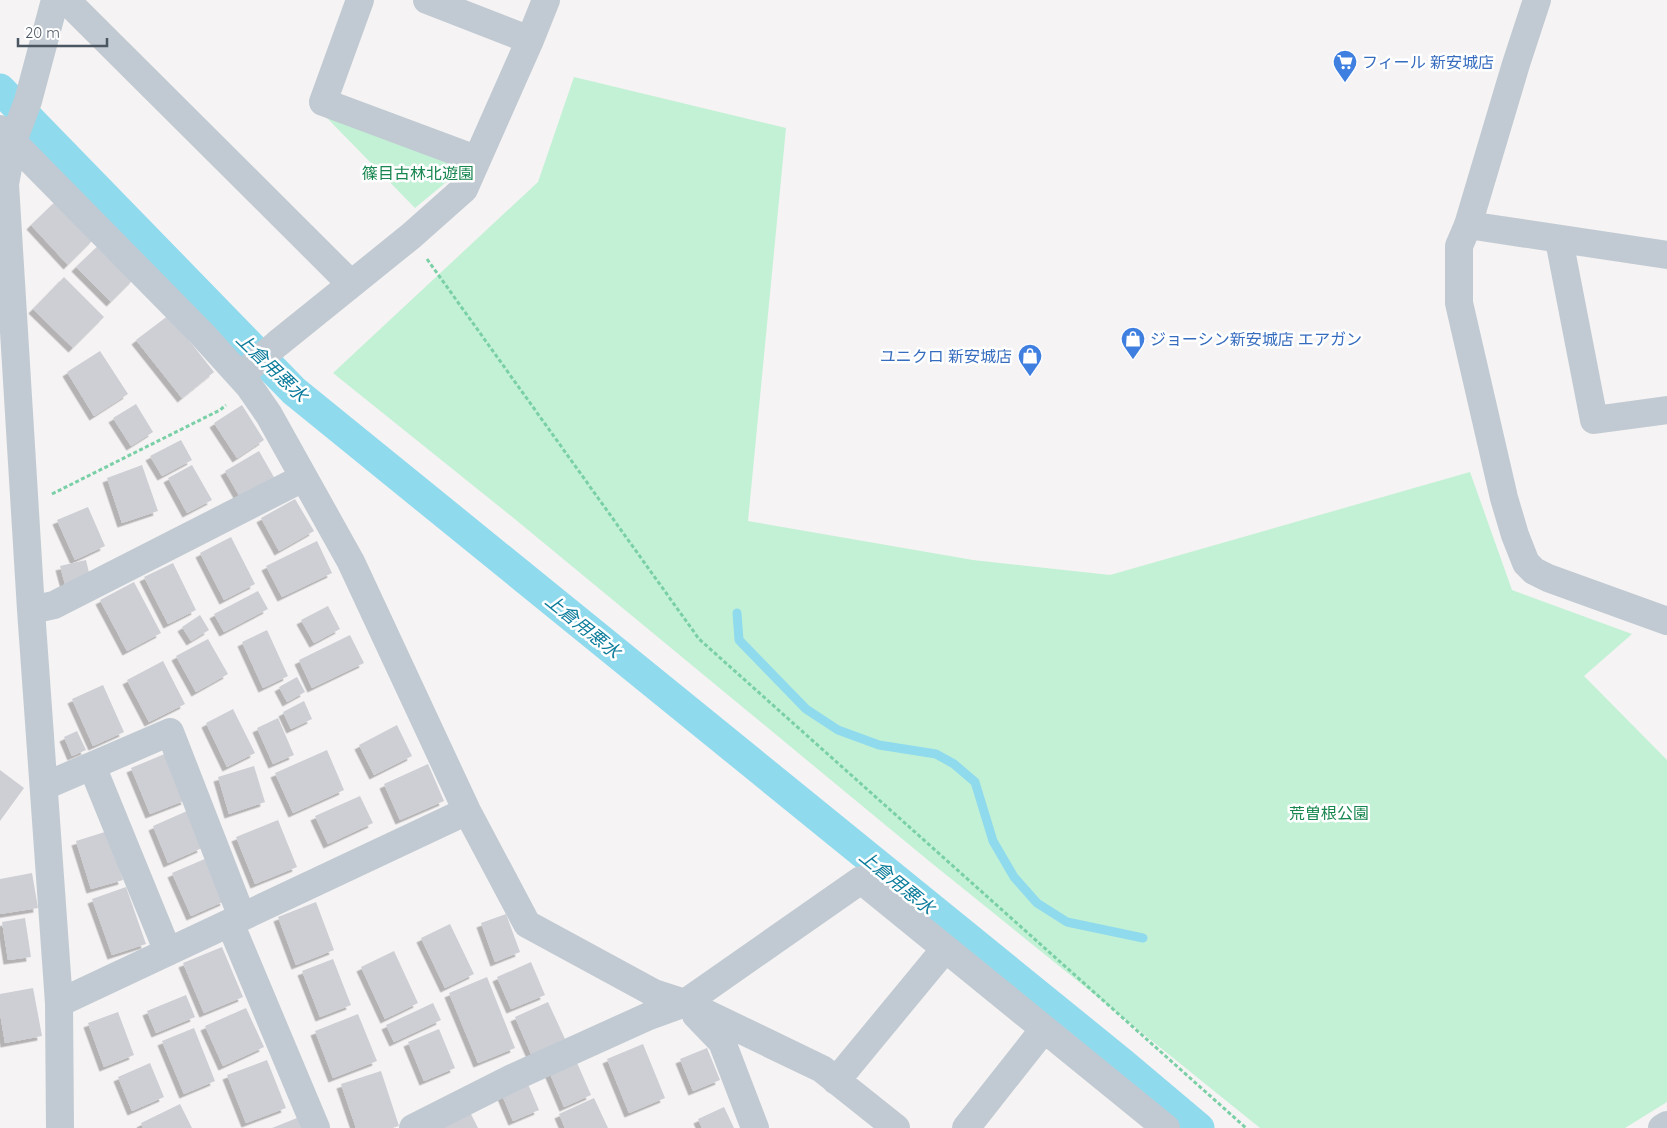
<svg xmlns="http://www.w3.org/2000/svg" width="1667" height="1128" font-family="Quicksand,'Noto Sans JP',sans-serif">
<defs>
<filter id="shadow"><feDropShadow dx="-4.5" dy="4.5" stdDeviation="0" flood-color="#0004"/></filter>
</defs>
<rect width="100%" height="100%" fill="#f5f3f3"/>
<!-- green -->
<path fill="#c3f1d5" d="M574,77L786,128L748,521L973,560L1110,575L1470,472L1512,590L1632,634L1584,676L1667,760V1102L1625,1128H1260L929,861L516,520L333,373L538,182Z
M326,117L462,161L456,174L415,208Z"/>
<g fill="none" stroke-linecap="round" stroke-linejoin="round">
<!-- stream -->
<path stroke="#90daee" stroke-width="9" d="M737,613L739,640L806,709L838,730L879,745L936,754L954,764L975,782L993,841L1014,877L1037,903L1067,922L1143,938"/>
<!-- canal -->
<path stroke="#90daee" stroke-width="31" d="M0,89L294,391L1123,1064L1199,1128"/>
</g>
<!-- building -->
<path fill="#cdcfd5" filter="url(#shadow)" d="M57,200L94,239L68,265L31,225Z
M100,244L134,279L111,302L76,267Z
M64,277L104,317L73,348L33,309Z
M169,315L214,372L182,398L136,340Z
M100,351L128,394L94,416L67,372Z
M136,404L153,432L131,446L113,418Z
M242,405L264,440L237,458L214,423Z
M181,440L192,460L162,476L150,456Z
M259,451L275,479L241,499L225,471Z
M142,465L158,511L122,523L107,478Z
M192,465L212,500L187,513L168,478Z
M295,499L314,531L279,551L261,518Z
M88,507L105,546L75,560L57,520Z
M231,537L255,584L224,600L200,553Z
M317,541L332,573L282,597L266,566Z
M86,560L91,581L66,588L60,566Z
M173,563L196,610L168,624L144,577Z
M134,582L161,633L127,651L100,600Z
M258,591L268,609L224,632L214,614Z
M328,606L340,629L314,643L301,620Z
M200,615L209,630L191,641L182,627Z
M267,630L288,676L263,688L242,642Z
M350,635L364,663L312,688L299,660Z
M208,639L228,674L196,692L176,656Z
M163,661L185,704L149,722L127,680Z
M297,677L305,692L287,702L279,687Z
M103,685L124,732L93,746L72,699Z
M304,701L312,719L291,729L283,712Z
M233,709L255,753L227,767L206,723Z
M278,718L294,755L273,764L257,728Z
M397,725L412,756L374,775L359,745Z
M77,731L86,750L72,756L64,737Z
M327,750L344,790L293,813L275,773Z
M167,753L186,800L150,814L131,768Z
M428,764L444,801L400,820L384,784Z
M254,766L265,802L229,814L218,777Z
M0,770L24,788L0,821Z
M360,796L373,823L328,844L315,816Z
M187,811L202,848L168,863L153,826Z
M278,820L297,867L255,884L236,837Z
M108,831L123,880L91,889L76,841Z
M207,858L225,901L191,916L172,873Z
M32,873L38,908L0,914V879Z
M126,887L146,944L112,955L92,899Z
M316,902L334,950L296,965L278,917Z
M506,914L520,952L495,962L481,923Z
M25,918L31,957L8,960L2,922Z
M450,924L474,974L445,988L421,938Z
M222,947L243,997L204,1013L183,963Z
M394,951L418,1003L385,1019L361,967Z
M333,959L351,1005L320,1017L302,971Z
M531,962L545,995L511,1009L497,977Z
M487,977L515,1048L478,1063L449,993Z
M33,988L42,1036L5,1043L0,1013V994Z
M186,995L195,1017L156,1033L147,1011Z
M548,1002L565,1039L531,1054L515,1017Z
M433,1003L441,1020L394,1042L386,1025Z
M246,1008L264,1047L223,1066L205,1026Z
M118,1012L134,1055L104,1067L88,1023Z
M358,1014L377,1061L333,1078L315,1031Z
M194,1028L215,1081L184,1094L162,1041Z
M439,1029L455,1068L424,1081L408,1042Z
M643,1044L665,1098L629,1113L607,1059Z
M707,1048L720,1080L693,1091L680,1059Z
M575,1058L591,1095L564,1107L548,1069Z
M267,1060L286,1108L246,1123L227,1075Z
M150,1063L164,1097L132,1111L118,1077Z
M381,1071L399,1126L392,1128H356L341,1084Z
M528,1084L539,1110L513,1121L502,1095Z
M594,1098L608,1128H565L559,1114Z
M180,1104L192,1128H143L141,1123Z
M724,1107L734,1128H702L698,1119Z
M468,1108L478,1128H433Z
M297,1118L301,1128H272Z"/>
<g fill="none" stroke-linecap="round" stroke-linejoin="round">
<!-- path -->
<path stroke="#7ad0a6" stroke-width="3" stroke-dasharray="4 2.5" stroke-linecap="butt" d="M427,259L699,639L1246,1128
M52,494L220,410L226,405"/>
<!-- minor -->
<path stroke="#c1cad2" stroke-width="28" d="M66,0L351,284
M360,0L323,102L476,159
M427,0L530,40
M0,129L201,333L249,386L269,415L351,562L467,811L527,924L654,993L685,1003L822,1069L896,1128
M13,141L5,184L31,610L59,1003L60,1128
M1559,240L1594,420L1667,410
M1667,255L1468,225L1459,246V303L1504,498L1515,535L1526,563L1534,571L1548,578L1667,621
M240,376L277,344L411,236L464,189L530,40L546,0
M31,610L54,605L303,478
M92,766L168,952
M45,786L170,732L242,917L59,1003
M242,917L467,811
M230,923L316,1128
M696,1015L722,1042L755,1128
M836,1081L945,949
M413,1128L512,1078L649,1016L685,1003L861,880L1166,1128
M966,1128L1044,1029
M1662,1128L1667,1125"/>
<!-- tertiary -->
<path stroke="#c1cad2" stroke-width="28" d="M13,141L28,101L55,0
M1468,225L1516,64L1537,0"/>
</g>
<!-- icons -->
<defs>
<symbol id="supermarket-pin" viewBox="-11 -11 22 30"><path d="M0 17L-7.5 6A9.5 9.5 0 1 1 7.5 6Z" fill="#3f7fe0" stroke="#fff"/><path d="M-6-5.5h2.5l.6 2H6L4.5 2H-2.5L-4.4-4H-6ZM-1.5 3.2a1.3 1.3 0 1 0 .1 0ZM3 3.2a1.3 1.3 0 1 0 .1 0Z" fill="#fff"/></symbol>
<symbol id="shop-pin" viewBox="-11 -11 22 30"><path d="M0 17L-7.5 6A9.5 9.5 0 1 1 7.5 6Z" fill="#3f7fe0" stroke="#fff"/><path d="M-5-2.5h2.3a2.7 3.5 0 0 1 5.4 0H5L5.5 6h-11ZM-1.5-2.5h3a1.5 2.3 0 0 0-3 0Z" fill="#fff"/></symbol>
</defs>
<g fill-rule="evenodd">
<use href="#supermarket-pin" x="1331" y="48" width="28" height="38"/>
<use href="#shop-pin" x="1119" y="325" width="28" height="38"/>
<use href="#shop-pin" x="1016" y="342" width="28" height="38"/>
</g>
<g text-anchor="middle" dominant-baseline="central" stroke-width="5" stroke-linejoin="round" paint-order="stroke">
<!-- shop labels -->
<g font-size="16" fill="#366cbe" stroke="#fff" text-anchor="start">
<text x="1362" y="62">フィール 新安城店</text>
<text x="1150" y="339">ジョーシン新安城店 エアガン</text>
<text x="1012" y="356" text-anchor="end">ユニクロ 新安城店</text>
</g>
<!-- park labels -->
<g font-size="16" fill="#17864f" stroke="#fff">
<text x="418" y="173">篠目古林北遊園</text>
<text x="1329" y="813">荒曽根公園</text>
</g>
<!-- water labels -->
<g font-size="18" font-style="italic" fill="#0c7c9b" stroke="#fff">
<text transform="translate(272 367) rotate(44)">上倉用悪水</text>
<text transform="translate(583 626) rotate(39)">上倉用悪水</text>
<text transform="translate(897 882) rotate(39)">上倉用悪水</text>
</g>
</g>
<!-- scale -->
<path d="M18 38v8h89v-8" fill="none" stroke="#4a5661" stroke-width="2.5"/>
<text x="25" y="38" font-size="15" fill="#4a5661" stroke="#ffffff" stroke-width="4" paint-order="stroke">20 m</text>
</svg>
